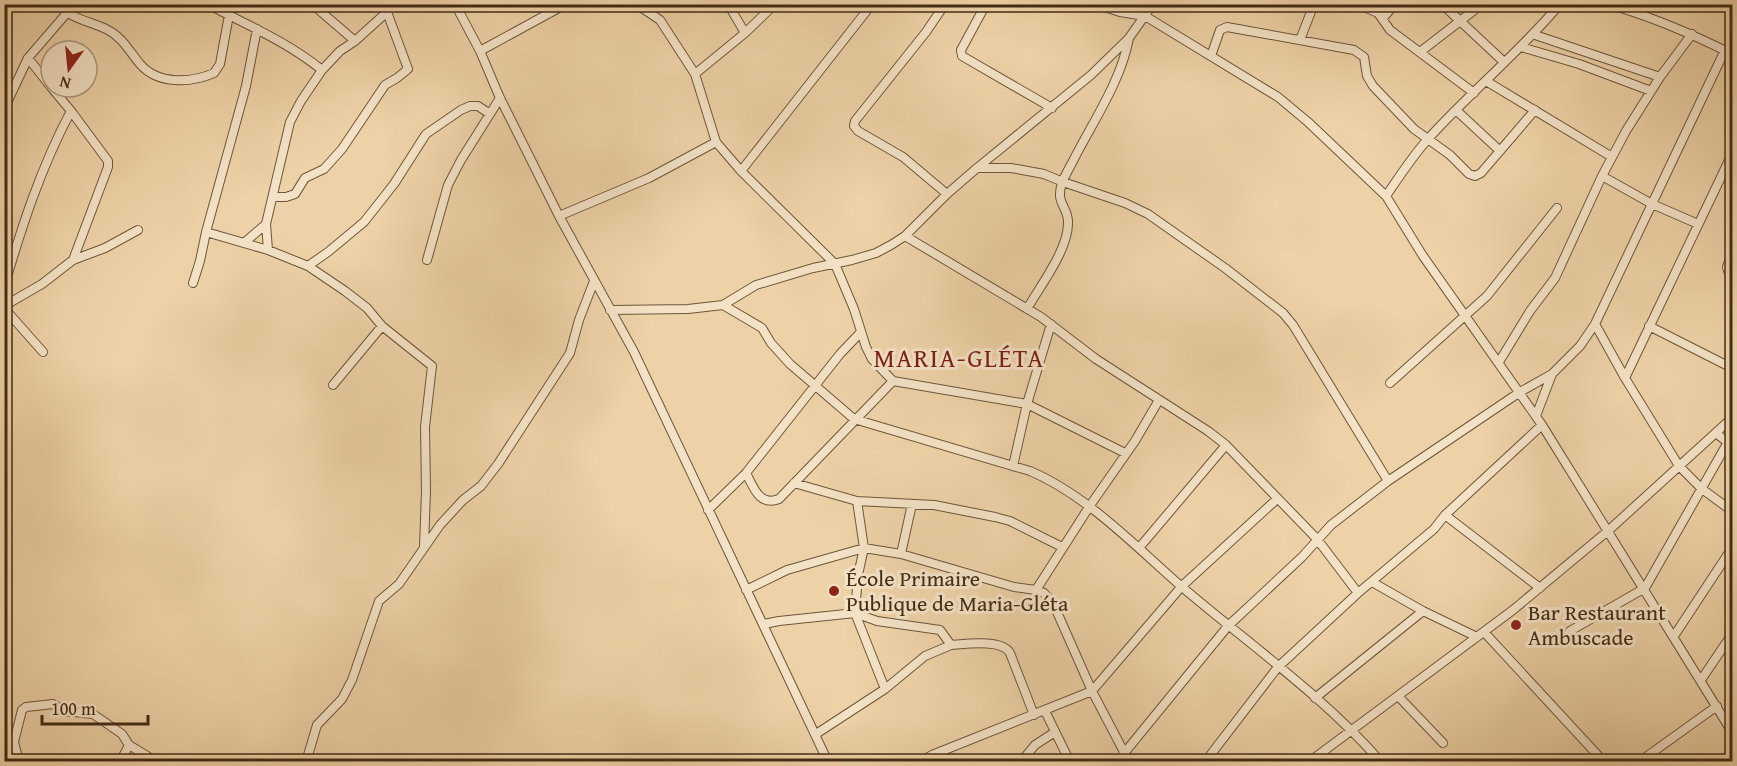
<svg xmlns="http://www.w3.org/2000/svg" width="1737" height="766" font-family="'Gentium Book Plus',serif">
<rect width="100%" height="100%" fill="#eed2a7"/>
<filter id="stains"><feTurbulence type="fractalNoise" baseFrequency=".00333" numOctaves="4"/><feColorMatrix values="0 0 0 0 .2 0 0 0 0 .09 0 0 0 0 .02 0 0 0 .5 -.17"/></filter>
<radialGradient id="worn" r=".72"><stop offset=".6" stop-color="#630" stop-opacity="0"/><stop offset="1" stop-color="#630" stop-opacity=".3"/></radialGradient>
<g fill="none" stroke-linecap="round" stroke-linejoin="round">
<defs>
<path id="minor" d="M60,4C70,20 91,21 108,30C122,37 130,52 140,64C158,85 191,83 214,73L220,64L229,15
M218,4L215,8C252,27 290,44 322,70
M312,4L355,41
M455,4L480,51L500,98L559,216L634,352L828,762
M636,4L660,20L695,74L716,142L741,171L835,264L854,309L866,347L872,359L893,381L1027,404L1125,453
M728,4L745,33
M930,4L939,11
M945,4L926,32L855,121L854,126L858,131L903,157L947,194
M986,4L961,50L962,56L1052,108
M1095,4L1120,12L1145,16L1278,97L1308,122L1386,196L1423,256L1542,425L1732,732
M1357,4L1378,13L1390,30L1474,93
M1442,4L1504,62
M1607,4C1651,16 1692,34 1732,54
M1712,4L1714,6
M4,6L6,4
M1383,18L1395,4
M257,29L246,86L206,232L268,250L308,266L345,291L367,308L382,326L432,366L425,427L426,491L424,547
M1535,35L1660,77
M1300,40L1314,4
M1521,47L1579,64L1651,91
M480,51L566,4
M1420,52L1482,4
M1211,56L1220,30L1227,27L1354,50L1364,57L1367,76L1373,86L1414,129L1450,155L1469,174L1475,176L1481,173L1535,110
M28,58L51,87
M695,74L745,33L775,4
M1486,81L1612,157
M4,109L28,58L66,14
M71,111L108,161V167L73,260
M1457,111L1500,151
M977,168H1011L1044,174L1063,182L1125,203L1148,214L1225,268L1283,313L1293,325L1388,481
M741,171L872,4
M1602,176L1652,204L1698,224
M1386,196C1399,177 1412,157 1427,140C1469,93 1519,53 1560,4
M273,197H286L295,194L305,178L324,169L342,149L385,85L397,78L408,69L387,12
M559,216L649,178L716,142
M266,224L268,250
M905,236L1041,317L1096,359L1208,431L1226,445L1317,539L1358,593
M244,243L266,224L290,122L301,101L322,70L340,51L355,41L387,12L384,4
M1732,255L1727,267L1728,271L1732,275
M427,260L448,185L461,160L500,98
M308,266L328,252L364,222L394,184L426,134L461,110L470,106H478L490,114
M193,283L200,261L206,232
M4,287C22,226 41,167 71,111L51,87
M723,305L762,328L771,343L790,364L854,419L1030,471C1087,495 1136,547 1182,587C1249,644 1323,696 1381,762
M4,306L42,284L73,260L105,248L138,230
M4,308L43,352
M1027,309C1040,286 1069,249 1068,222C1068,206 1055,204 1062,183C1065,175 1070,167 1074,159C1094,120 1121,81 1129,38
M610,310L688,309L723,305L756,285L813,268L852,260L876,253L891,245L905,236L947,194L977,168L1091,75L1129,38L1153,4
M1595,324L1625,378L1679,466L1702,489L1732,511
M1649,326L1732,368
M1499,362L1530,311L1555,278L1602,176L1626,131L1660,77L1692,34
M1625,378L1732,154
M1390,383L1487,296L1557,208
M333,385L382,326
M1536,416L1552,374
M1716,433L1732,446
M1013,466L1027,404L1051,324
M746,473C753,486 759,507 779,499L893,381
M794,483L857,501L934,505L995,517L1010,521L1062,547
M857,501L864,548L858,575L855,613L885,689
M708,510L746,473L840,354L861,332
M1445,515L1540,588
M1139,548L1226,445
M901,554L912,504
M1372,582L1423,611L1477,637
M746,590L787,570L864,548L901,554L1014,587L1036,590L1044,593L1053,603L1092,691L1125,754L1133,762
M1036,590L1089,507L1135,441L1159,400
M764,624L779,621L855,613L877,621L940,630L951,645C966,644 1002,639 1010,653L1034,715
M1570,631L1645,588L1728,442
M1484,632L1604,762
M1674,636L1732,548
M1701,680L1732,634
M1398,696L1443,743
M1315,698L1423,611
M1045,711L1070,762
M816,734L885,689L925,656L951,645
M19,762L14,742L22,710L26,707L53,704L64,711L93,714L122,734L129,745
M120,762L129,745L157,762
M306,762L317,725L342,699L352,680L379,601L399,584L440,525L463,500L481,486L498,464L570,353L579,320L594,281
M920,762L932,755L1092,691L1182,586L1277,499
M1021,762L1035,745L1055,732
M1117,762L1228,626L1302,557L1331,525L1388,481L1520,392L1552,374L1580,346L1595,324L1725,50
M1205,762L1278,667L1358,593L1434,529L1445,515L1542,425
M1309,762L1513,610L1609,530L1732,418
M1639,762L1717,706"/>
</defs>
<!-- minor casing -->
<use href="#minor" stroke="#6d563a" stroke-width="10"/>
<!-- minor -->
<use href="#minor" stroke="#f4e2c6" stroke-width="8"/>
</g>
<!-- markers -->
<g fill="#8f2418" stroke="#f4e2c6" stroke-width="2">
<circle cx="834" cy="591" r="6"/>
<circle cx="1516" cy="625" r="6"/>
</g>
<g text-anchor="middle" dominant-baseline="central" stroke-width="6" stroke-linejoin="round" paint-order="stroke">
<!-- poi labels -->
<g font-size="22" fill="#422c15" stroke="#f4e2c6" text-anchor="start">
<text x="846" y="578">École Primaire<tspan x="846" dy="25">Publique de Maria-Gléta</tspan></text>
<text x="1528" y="612">Bar Restaurant<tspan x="1528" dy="25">Ambuscade</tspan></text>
</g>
<!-- quarter labels -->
<g font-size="26" letter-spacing="1.5" fill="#7a1f14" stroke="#f4e2c6">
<text x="959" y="357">MARIA-GLÉTA</text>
</g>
</g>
<!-- margin -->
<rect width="1737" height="766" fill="none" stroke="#eed2a7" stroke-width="24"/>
<rect x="6" y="6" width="1725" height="754" fill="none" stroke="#422c15" stroke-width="3"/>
<rect x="12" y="12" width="1713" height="742" fill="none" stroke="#422c15" stroke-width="1.5"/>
<!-- north arrow -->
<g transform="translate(69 69) rotate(195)"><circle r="28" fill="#f4e2c6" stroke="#ad997f" stroke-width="1.5"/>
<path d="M0-4.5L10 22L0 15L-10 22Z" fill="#8f2418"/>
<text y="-9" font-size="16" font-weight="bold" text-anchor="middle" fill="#422c15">N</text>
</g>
<!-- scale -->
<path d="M42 715v9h106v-9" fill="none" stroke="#422c15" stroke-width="3"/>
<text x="51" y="715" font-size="18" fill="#422c15" stroke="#f4e2c6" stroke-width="4.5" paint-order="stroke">100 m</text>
<rect width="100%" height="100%" filter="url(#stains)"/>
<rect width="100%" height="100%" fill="url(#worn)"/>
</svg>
